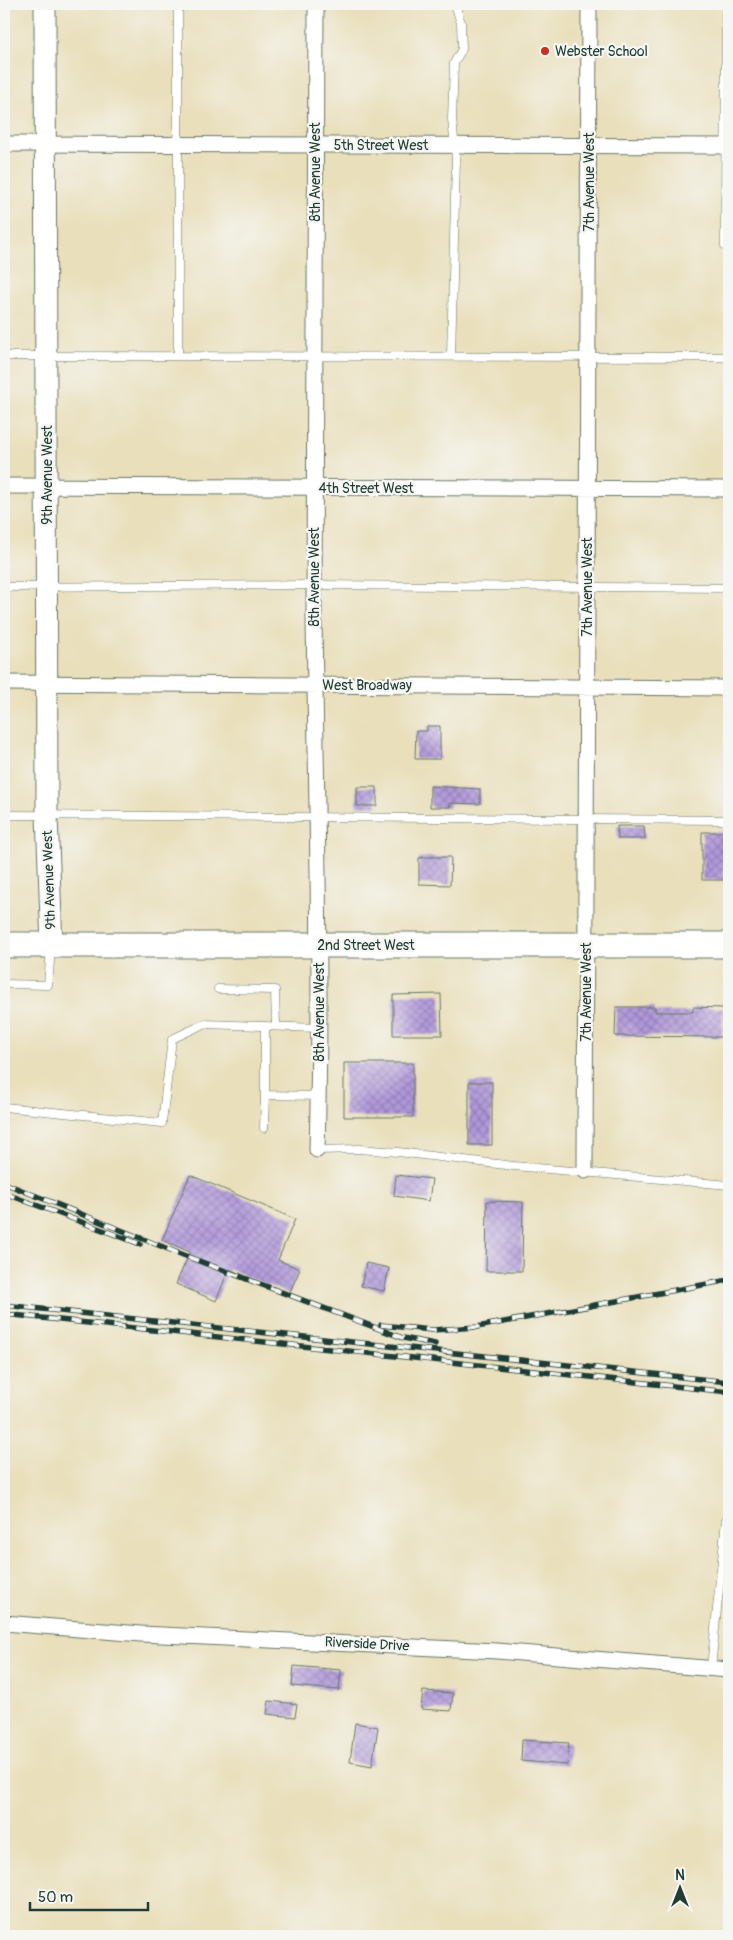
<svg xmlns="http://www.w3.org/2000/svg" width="733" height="1940" font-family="Pangolin,sans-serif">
<defs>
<pattern id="building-cross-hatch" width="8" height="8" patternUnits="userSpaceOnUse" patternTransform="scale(1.25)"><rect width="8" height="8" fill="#b198da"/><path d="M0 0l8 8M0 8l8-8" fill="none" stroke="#8f7db2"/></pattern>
</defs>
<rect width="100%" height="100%" fill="#f6f6f2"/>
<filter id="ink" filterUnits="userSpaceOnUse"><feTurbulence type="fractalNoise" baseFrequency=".02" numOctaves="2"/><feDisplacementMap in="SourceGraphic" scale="10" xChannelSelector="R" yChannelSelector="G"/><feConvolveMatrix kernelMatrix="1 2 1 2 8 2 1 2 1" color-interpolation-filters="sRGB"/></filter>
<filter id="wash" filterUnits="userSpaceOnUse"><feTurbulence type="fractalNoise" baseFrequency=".0096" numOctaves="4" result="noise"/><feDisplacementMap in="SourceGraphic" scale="20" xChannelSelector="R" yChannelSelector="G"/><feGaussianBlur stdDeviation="1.12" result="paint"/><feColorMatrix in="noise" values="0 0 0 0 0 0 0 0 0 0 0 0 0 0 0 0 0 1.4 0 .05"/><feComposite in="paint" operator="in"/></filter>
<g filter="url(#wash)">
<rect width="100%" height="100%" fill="#e9dfbb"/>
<g id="blocks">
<!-- building -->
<path fill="url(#building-cross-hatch)" d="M427,726H440V759H415L416,731H427Z
M430,786L480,789V804L450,803V807H430Z
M357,787H377V806H357Z
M617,826H644L645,839H618Z
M702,832H724V880H702Z
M427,857H451L450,885L419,884V858Z
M441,994L442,1035H393V995Z
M616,1007H655V1012H693V1007L723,1008L722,1037L615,1036Z
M344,1063H413V1117H344Z
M469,1082H492V1145H469Z
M190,1175L295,1219L278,1260L300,1269L289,1294L229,1269L216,1301L176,1284L190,1252L162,1240Z
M396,1175L432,1179L429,1201L394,1196Z
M487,1201L523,1202L522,1271H486Z
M366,1263L389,1268L384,1291L361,1286Z
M294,1666L341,1670L339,1690L292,1686Z
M423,1691L453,1693L451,1711L421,1709Z
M269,1701L297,1704L295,1717L267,1714Z
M355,1723L378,1727L372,1766L350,1762Z
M522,1740L569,1743L567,1765L521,1761Z"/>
</g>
</g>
<g filter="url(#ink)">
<use href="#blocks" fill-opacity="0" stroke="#667663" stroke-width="1"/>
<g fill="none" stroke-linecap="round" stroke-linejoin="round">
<defs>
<path id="lane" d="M178,4V356
M725,246L726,4
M4,356L729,357
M451,356L456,159L452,119L454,63L462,49L461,23L455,4
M4,587L314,585L729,588
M4,815L729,820
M4,984L48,985L51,948
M218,989L275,990L276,1026
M265,1026V1095L319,1096
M4,1107L162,1123L172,1039L204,1024L319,1028
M264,1128L265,1095
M317,1150L359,1149L398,1152L514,1166L729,1185
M711,1668L726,1520"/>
<path id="street" d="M316,4C316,207 313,411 314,615C316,793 322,972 317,1150
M4,144L729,146
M4,486L729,489
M4,683L729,688
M585,1171L589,4
M4,1623L141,1634L497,1651L729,1670"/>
<path id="secondary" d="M45,4L47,815L52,946"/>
<path id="primary" d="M4,945H729"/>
</defs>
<!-- lane casing -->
<use href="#lane" stroke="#667663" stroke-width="9"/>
<!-- street casing -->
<use href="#street" stroke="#667663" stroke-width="17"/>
<!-- secondary casing -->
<use href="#secondary" stroke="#667663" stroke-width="23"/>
<!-- primary casing -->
<use href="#primary" stroke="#667663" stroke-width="27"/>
<!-- lane -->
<use href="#lane" stroke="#fff" stroke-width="8"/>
<!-- street -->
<use href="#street" stroke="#fff" stroke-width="15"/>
<!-- secondary -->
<use href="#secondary" stroke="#fff" stroke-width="21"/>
<!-- primary -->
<use href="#primary" stroke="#fff" stroke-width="25"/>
<defs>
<path id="rail" d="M4,1183L183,1255L403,1338L435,1344
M4,1193L140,1244
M4,1305L729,1382
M4,1314L729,1392
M381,1325L432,1330L477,1327L729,1280"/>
</defs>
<!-- rail casing -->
<use href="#rail" stroke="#1f3d34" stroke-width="5.5"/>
<!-- rail -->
<use href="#rail" stroke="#f6f6f2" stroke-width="4" stroke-dasharray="11" stroke-linecap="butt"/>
</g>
</g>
<!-- markers -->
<circle fill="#c8321e" stroke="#f6f6f2" stroke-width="2" cx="545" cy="51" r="5"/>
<g text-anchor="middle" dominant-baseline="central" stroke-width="4.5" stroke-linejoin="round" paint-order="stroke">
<!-- poi labels -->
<g font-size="14" fill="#1f3d34" stroke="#f6f6f2" text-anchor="start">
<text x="555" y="51">Webster School</text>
</g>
<!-- street labels -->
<g font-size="14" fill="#1f3d34" stroke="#f6f6f2">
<text x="381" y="145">5th Street West</text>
<text transform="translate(315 172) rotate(-90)">8th Avenue West</text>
<text transform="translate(589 182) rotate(-90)">7th Avenue West</text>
<text transform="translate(47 475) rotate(-90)">9th Avenue West</text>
<text x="366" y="488">4th Street West</text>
<text transform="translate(314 577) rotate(-90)">8th Avenue West</text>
<text transform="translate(587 587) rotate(-90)">7th Avenue West</text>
<text x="367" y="685">West Broadway</text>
<text transform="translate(49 880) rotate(-92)">9th Avenue West</text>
<text x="366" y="945">2nd Street West</text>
<text transform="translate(586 992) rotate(-90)">7th Avenue West</text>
<text transform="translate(319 1012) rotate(-90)">8th Avenue West</text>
<text transform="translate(367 1644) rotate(3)">Riverside Drive</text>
</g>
</g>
<!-- margin -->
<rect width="733" height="1940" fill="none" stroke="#f6f6f2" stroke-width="20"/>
<!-- north arrow -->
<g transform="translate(680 1888)" stroke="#f6f6f2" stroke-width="4" paint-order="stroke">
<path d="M0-4L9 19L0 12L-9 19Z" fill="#1f3d34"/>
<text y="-8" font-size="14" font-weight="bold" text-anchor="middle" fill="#1f3d34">N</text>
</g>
<!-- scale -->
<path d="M30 1902v8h118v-8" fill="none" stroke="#1f3d34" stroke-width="2.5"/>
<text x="38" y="1902" font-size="15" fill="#1f3d34" stroke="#f6f6f2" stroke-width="4" paint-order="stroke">50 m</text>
</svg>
